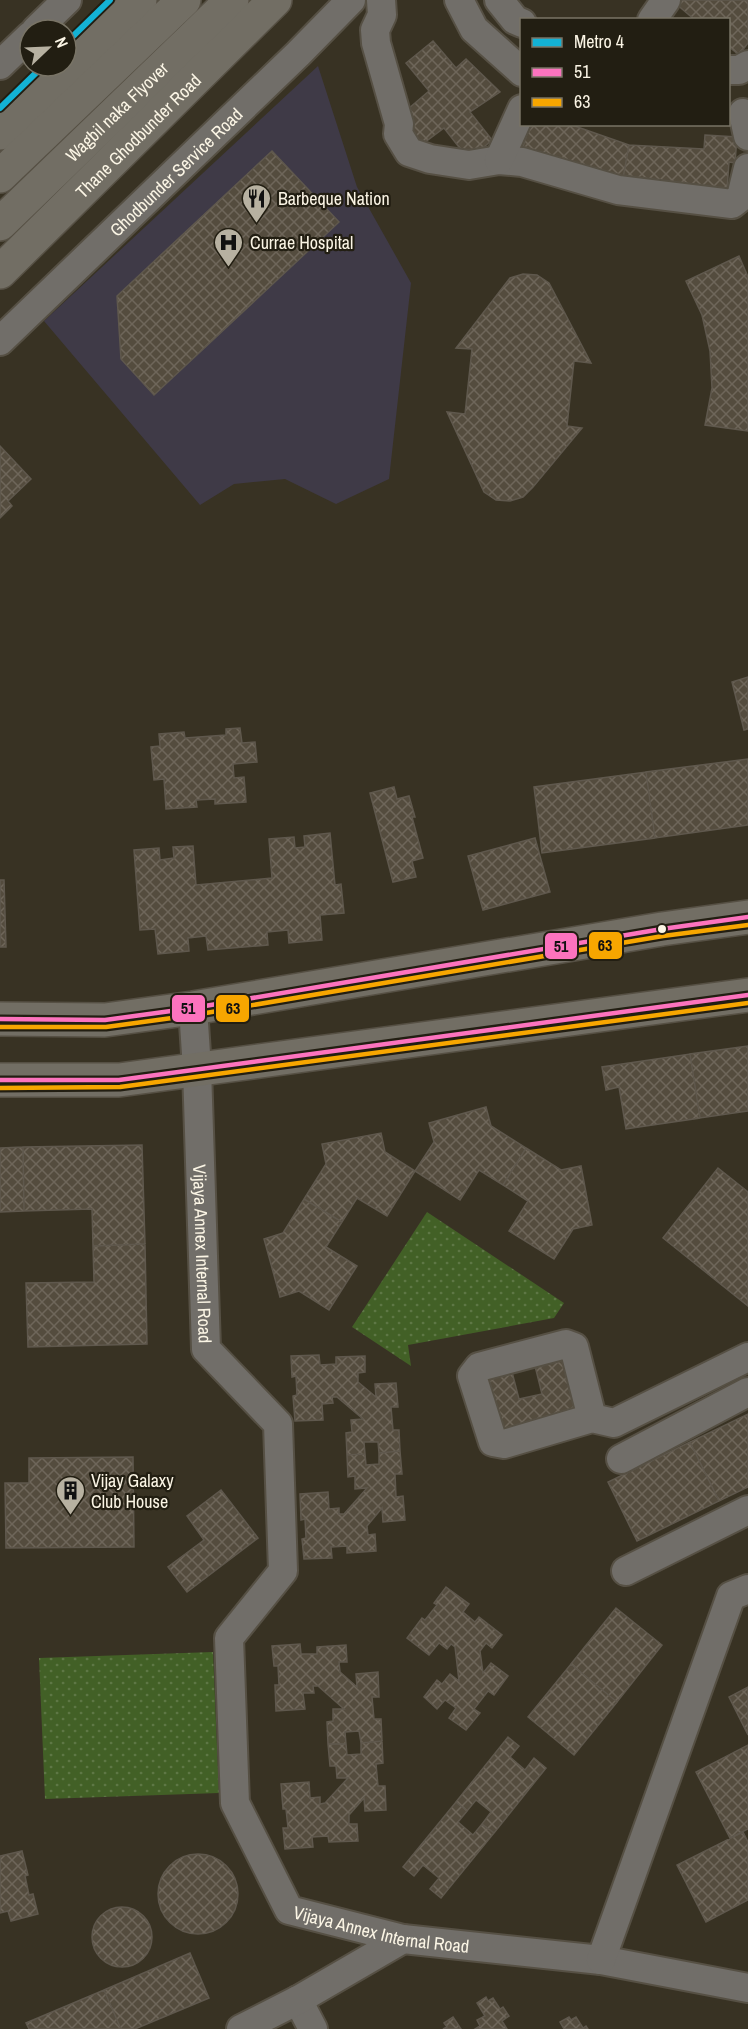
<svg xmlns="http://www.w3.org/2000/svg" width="748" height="2029" font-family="'Archivo Narrow',sans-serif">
<defs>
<pattern id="green-dots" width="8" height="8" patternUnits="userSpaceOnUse" patternTransform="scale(1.5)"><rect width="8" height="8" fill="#426026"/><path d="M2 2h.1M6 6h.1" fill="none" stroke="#5e7745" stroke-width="1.8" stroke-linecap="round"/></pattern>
<pattern id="building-cross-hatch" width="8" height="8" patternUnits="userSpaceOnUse" patternTransform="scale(1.5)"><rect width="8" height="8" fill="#544c3e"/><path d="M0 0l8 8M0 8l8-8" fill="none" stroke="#6e665a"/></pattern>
</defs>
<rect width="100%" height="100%" fill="#383223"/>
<!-- commercial -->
<path fill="#3f3a47" d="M318,66L357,187L411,283L389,479L336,504L285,479L234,484L200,505L44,321Z"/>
<!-- green -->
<path fill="url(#green-dots)" d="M427,1212L564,1303L554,1318L408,1345L411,1366L352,1327Z
M213,1652L219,1793L45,1799L39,1658Z"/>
<!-- building -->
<path fill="url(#building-cross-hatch)" stroke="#5f584d" stroke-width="1.5" d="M678,0H748V43L739,55L728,46V20H695L675,3Z
M433,41L456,68L466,59L500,92L470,112L492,140L469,160L444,128L420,146L400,116L429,91L406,63Z
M530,124H569L629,145L622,184L522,150Z
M705,135L737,137L735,163L729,162L727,190L622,184L629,145L704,149Z
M272,151L339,222L154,395L121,359L117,296Z
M739,256L748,277V431L705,425L712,388L710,351L702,315L686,281Z
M523,274L537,275L549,283L591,363L574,361L567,426L582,428L533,487L523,497L510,501L496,500L484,492L447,412L465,414L472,349L456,348L510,278Z
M0,446L31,479L8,501L12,506L0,518Z
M748,677V729L744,730L732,682Z
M240,728L242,743L255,742L257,762L233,764L234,778L244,777L246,802L215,804V799L196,800L197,807L166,809L164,779L154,780L151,747L160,746L159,734L184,732L185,738L226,735V729Z
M748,759V825L655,838L646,772Z
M646,772L655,838L542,853L534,787Z
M394,787L397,799L409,796L415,817H412L423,858L412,861L416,877L393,882L370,793Z
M330,833L335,885L341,884L344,913L320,915L322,940L289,943L288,930L267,932L268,945L208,950L206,936L188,938L189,951L158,954L155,929L140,930L134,850L159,848L160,860L174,858L173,847L193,846L196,885L272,878L269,839L294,837L295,848L305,847L304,836Z
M535,838L550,892L483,910L468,856Z
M0,880H4L6,947H0Z
M748,1046V1111L700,1118L690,1054Z
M690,1054L700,1118L626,1129L619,1087L606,1090L602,1067Z
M486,1107L491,1126L526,1148L503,1185L479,1170L460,1200L415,1171L434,1142L429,1123Z
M381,1133L385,1152L415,1171L387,1216L357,1198L342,1222L304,1199L326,1164L322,1144Z
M142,1145L145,1244L93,1246L92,1209L24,1211L23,1147Z
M23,1147L24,1211L0,1212V1148Z
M526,1148L561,1170L581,1166L592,1225L573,1229L554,1259L509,1231L528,1201L503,1185Z
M718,1168L748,1192V1306L663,1238Z
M304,1199L342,1222L326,1247L357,1266L329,1310L299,1291L280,1297L264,1239L283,1233Z
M145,1244L147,1344L28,1347L26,1283L94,1282L93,1246Z
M567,1352L579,1413L499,1439L483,1374L512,1372L519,1399L542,1394L535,1366Z
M319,1355L320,1365L336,1364V1357L365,1356V1372L358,1373V1382L376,1397L375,1384L396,1383L398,1407H391L393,1430H399L400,1451L379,1453L378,1442H364L365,1454L347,1455L346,1433L352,1432L351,1420L363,1419L337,1397H332L333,1403L322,1404L323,1420L295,1421L293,1396L297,1395L296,1376L292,1377L291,1356Z
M748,1414V1487L719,1501L690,1442Z
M690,1442L719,1501L637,1541L608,1482Z
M400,1451L402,1474H395L396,1497L403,1496L405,1520L383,1522L382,1508L367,1526L368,1535L375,1534L376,1551L347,1553V1546L331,1547L332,1558L304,1559L302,1539L306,1538L305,1519L301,1520L300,1494L328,1492L329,1509L339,1508V1514H344L367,1488L355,1489V1476L348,1477L347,1455L365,1454L366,1465L379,1464V1453Z
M133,1457L134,1547L6,1548L5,1483H29V1458Z
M221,1490L258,1538L187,1592L168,1567L204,1540L187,1516Z
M446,1587L469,1604L463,1612L475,1622L479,1617L502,1635L492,1648L486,1643L480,1651L483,1673L491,1663L508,1676L494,1695L488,1691L474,1709L480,1713L466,1730L449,1718L456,1708L445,1700L437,1709L424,1697L437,1680L442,1684L450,1674L459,1681L455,1647L451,1644L447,1649L439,1643L429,1655L407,1638L422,1618L425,1620L437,1605L434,1603Z
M616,1608L662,1645L617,1702L571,1664Z
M300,1644L301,1654H317V1647L346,1645L347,1662H339L340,1672L357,1687L356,1674L378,1672L379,1697H372L374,1719H381L382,1741L361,1743L359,1731L345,1732L346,1744H328L327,1722L333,1721V1709H344L318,1686H313L314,1693H303L305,1709L276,1711L275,1685H279L278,1666H274L272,1646Z
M571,1664L617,1702L574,1755L528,1717Z
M748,1687V1735L729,1697Z
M508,1737L519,1746L510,1757L525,1770L534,1758L546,1768L494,1833L482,1824L491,1812L476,1800L467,1811L456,1802Z
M382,1741L383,1763L376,1764L378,1786H385L386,1810L365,1811L364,1798L349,1815V1824H357L358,1841L329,1842L328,1836L312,1837L313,1847L285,1849L283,1828H288L286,1809H283L281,1784L309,1782L310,1798L320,1797V1804L325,1803L348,1778H337L336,1766H330L328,1744H346L347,1755L361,1754V1743Z
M748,1745V1829L730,1838L696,1772Z
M456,1802L467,1811L458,1822L473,1835L482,1824L494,1833L441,1898L430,1889L439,1878L423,1865L414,1876L403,1867Z
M743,1832L748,1842V1900L706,1922L677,1865Z
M22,1851L28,1875L25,1876L29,1895L33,1894L38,1914L11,1921L8,1911L0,1913V1856Z
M158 1894a40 40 0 1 1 80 0a40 40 0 1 1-80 0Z
M92 1937a30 30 0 1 1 60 0a30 30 0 1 1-60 0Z
M190,1953L209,1998L135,2029H121L104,1990Z
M104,1990L121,2029H29L26,2023Z
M486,1997L488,2001L493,1998L500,2009L503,2007L509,2016L502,2021L507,2029H475L480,2026L477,2020L485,2016L477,2003Z
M453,2017L461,2029H443L447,2027L444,2023Z
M569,2017L571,2020L576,2017L583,2028L586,2026L588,2029H564L560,2022Z"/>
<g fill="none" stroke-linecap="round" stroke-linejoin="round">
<defs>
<g id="minor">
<path d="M381,0L382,15L375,30L376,43L399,124L398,134L409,152L430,159L469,165L499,160L522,162L618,190L732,204L741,197L748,168"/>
<path d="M459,0L474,29L522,72"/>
<path d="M499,0L515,20L522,23"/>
<path d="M652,20L666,0"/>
<path d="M36,30L67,0"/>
<path d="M0,65L30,36"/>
<path d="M728,70H739L748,65"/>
<path d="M743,113L748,136"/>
<path d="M499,160L522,109"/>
<path id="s1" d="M0,341L298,54L351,0"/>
<path id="s2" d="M193,1008L197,1069L206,1349L278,1424L283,1571L229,1638L235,1803L289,1910L403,1939L601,1960L748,1988"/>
<path d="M592,1418L574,1347L566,1344L479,1367L472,1376L493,1442L504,1444L592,1418L614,1423L748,1357"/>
<path d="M621,1459L748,1392"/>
<path d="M626,1571L748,1510"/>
<path d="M601,1960L731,1596L748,1589"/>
<path d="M298,2000L313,2029"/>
<path d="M241,2029L298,2000L403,1939"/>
</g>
<g id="major">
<path d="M0,133L140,0"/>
<path d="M0,176L184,0"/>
<path id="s3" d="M0,224L232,0"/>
<path id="s4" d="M0,272L275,0"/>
<path d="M0,1019L105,1020L193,1008L662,929L748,917"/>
<path d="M0,1080H119L748,995"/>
</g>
</defs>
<!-- minor casing -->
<use href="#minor" stroke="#565044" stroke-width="32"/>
<!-- major casing -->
<use href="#major" stroke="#565044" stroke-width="36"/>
<!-- minor -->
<use href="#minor" stroke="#716e69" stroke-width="28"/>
<!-- major -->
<use href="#major" stroke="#726e64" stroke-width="33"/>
<defs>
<path id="bus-1" d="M0,1019L105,1020L193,1008L662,929L748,917
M0,1080H119L748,995"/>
<path id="bus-2" d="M0,1027H106L194,1015L663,936L748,925
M0,1088L120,1087L748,1003"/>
</defs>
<!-- bus-1 casing -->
<use href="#bus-1" stroke="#221e12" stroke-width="9"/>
<!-- bus-2 casing -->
<use href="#bus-2" stroke="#221e12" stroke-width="9"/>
<!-- bus-1 -->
<use href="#bus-1" stroke="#fc73be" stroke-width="4.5"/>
<!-- bus-2 -->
<use href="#bus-2" stroke="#f7a600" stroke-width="4.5"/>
<defs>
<path id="metro-1" d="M66,43L110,0
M0,108L43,66"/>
</defs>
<!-- metro-1 casing -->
<use href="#metro-1" stroke="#221e12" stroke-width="10"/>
<!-- metro-1 -->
<use href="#metro-1" stroke="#13b2d5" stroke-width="6"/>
</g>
<!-- icons -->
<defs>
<symbol id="restaurant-pin" viewBox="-11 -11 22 30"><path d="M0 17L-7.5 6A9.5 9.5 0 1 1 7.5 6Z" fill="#b7b1a1" stroke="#221e12"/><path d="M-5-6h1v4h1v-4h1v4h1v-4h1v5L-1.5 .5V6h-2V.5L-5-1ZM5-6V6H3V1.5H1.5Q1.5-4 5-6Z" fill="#111"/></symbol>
<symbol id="hospital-pin" viewBox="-11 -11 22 30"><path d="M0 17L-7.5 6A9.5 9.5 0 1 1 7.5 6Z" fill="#b7b1a1" stroke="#221e12"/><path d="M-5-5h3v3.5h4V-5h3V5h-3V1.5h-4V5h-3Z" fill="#111"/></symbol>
<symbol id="building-pin" viewBox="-11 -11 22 30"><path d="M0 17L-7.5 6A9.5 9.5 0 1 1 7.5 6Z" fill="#b7b1a1" stroke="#221e12"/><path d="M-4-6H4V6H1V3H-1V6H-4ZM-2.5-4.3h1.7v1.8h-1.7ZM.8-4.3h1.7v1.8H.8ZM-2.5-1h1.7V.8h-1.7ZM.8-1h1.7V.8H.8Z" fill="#111"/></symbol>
</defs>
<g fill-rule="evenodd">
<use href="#restaurant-pin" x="240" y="182" width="33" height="45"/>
<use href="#hospital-pin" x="212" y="226" width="33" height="45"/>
<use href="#building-pin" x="54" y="1474" width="33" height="45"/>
</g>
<!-- markers -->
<circle fill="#fbf5e5" stroke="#221e12" stroke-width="2" cx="662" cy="929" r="5"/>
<g text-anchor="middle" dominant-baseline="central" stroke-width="4.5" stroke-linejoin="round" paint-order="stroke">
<!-- street labels -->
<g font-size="18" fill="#fbf5e5" stroke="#221e12">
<text stroke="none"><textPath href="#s3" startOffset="162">Wagbil naka Flyover</textPath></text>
<text stroke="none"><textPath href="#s4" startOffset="194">Thane Ghodbunder Road</textPath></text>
<text stroke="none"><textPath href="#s1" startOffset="244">Ghodbunder Service Road</textPath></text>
<text stroke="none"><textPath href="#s2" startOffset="246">Vijaya Annex Internal Road</textPath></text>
<text stroke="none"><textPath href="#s2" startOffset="1058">Vijaya Annex Internal Road</textPath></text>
</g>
<!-- poi labels -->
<g font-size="18" fill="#fbf5e5" stroke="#221e12" text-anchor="start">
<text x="278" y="198">Barbeque Nation</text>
<text x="250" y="242">Currae Hospital</text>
<text x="91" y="1480">Vijay Galaxy<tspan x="91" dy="21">Club House</tspan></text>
</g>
</g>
<g stroke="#221e12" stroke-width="2">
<rect x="588" y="931" width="35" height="29" rx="6" fill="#f7a600"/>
<rect x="544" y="932" width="34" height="28" rx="6" fill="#fc73be"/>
<rect x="215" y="994" width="35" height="29" rx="6" fill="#f7a600"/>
<rect x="171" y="994" width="35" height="29" rx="6" fill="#fc73be"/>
</g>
<g font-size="16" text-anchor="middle" font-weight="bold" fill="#111">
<text x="605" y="951">63</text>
<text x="561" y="952">51</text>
<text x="233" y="1014">63</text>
<text x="188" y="1014">51</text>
</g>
<!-- legend -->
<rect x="520" y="18" width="210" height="108" fill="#221e12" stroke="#797466" stroke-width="1.5"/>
<rect x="532" y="38" width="30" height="9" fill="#13b2d5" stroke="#797466" stroke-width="1.5"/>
<text x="574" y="48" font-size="18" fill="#fbf5e5">Metro 4</text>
<rect x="532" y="68" width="30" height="9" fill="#fc73be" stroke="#797466" stroke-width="1.5"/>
<text x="574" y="78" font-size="18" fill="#fbf5e5">51</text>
<rect x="532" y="98" width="30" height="9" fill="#f7a600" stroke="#797466" stroke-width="1.5"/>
<text x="574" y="108" font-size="18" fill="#fbf5e5">63</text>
<!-- north arrow -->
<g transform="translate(48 48) rotate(67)"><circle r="28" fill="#221e12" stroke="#797466" stroke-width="1.5"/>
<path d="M0-4.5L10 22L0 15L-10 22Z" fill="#b7b1a1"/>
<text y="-9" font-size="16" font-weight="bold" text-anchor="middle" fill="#fbf5e5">N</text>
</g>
</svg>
